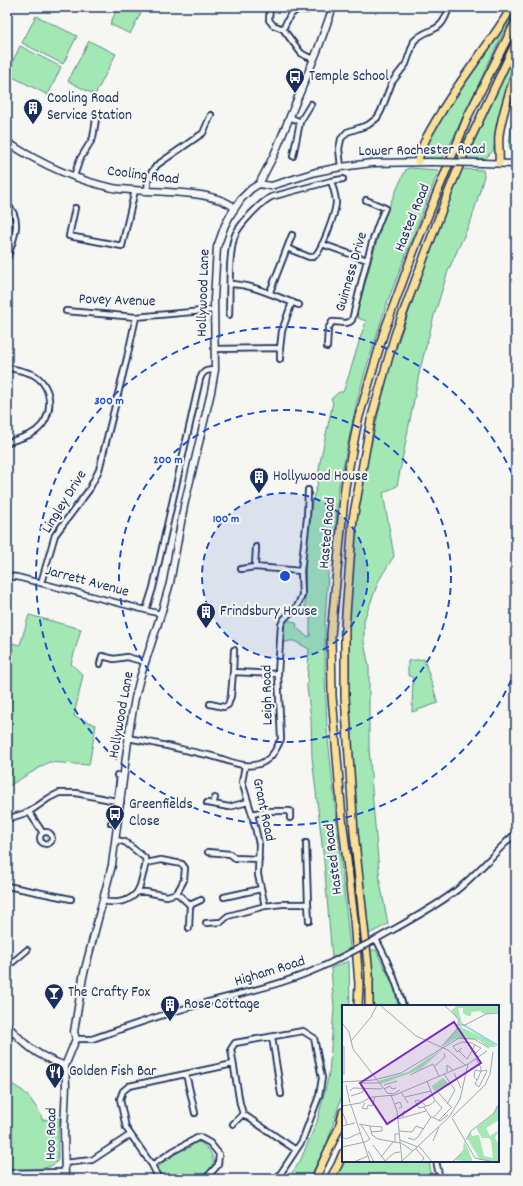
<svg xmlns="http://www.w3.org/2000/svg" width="523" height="1186" font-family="Dekko,sans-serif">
<rect width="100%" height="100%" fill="#f6f6f2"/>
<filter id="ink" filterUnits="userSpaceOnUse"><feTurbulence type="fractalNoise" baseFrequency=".025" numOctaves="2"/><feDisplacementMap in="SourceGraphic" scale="8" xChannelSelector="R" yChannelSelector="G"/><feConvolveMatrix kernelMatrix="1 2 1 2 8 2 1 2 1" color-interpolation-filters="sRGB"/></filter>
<g filter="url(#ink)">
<!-- green -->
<path fill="#a3e8b4" stroke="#5f8c89" d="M118,7H144L130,34L110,24Z
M515,7H516V11L504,33H503L444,157L429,160L424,159L421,153L429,135Z
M36,16L77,36L63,64L22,43Z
M89,41L116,54L95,95L68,81Z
M20,46L61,67L48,95L7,74Z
M516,52V67L502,108L493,151L485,159L465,158L493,97Z
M516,111V159L509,146L511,128Z
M410,168L439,170L387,303L366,369L357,401L338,490L336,527L328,573L325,621V677L327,729L350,948L332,958L324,861L312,757L311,719L307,687L309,649L294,641H290L283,643C282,636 282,629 285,621H292L297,624L296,627L305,635L310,637V615L305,609L306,544L312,502L317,486L320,462L333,402L331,399L339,392H343C352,369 357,345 366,321L358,318L357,312L383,219L406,169Z
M461,169L483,170L484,176L472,218L448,271L434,316L420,369L397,486L383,493L394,556L379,580L364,620V642L369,667V747L373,803L380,882L388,924L367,935L354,800L347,687L348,620L352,559L364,474L389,369L434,239Z
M29,615L81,629L71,664L83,675L74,716L96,725L89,765L49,762L7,787V642L20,645Z
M424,659L438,703L412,712L413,678L408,675V661Z
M370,950H376L394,987L398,1006H374Z
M349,961L350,1006H343V1092L327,1144L309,1179H288L300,1161L317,1122L329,1074L334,1008L331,968Z
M7,1081L23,1091L32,1101L41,1115L42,1120L60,1118L58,1131V1160C50,1173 21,1168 7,1169Z
M196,1142C201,1142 203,1144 207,1148C219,1161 212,1172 197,1178C189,1181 169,1179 160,1179L156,1170L165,1160L168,1161L171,1158V1156L182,1149L185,1150L192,1146L193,1143Z
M345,1161H429L432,1179H334Z"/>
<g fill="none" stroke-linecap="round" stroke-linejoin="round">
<defs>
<path id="street" d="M270,7L269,20L273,25L283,29L301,53L306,56L314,59
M283,29L290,15L298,9L307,10
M290,117L300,122L293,156
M300,122L311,104
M341,167L339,149L341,139L347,132L368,125L377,118L381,111L392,82L406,64L414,41C430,25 441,36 449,7
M74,176L80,159L93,138L96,119
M147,191L148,181L151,173L157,165L203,133L211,115
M7,204C24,221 13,239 7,259
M75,208L69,236L122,246L135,190
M322,244L367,260
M287,248L292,235
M231,284C256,285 276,297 299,305
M270,292L287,248L309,257H313C322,252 335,214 336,203C336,195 333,188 331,181L343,179
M66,311L136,317L214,310
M229,315C230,294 228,254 235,235C240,224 260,203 271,197L331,181
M327,347L328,329L332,322C340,321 347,326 352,320C362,282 369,243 385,208L366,200
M280,348V359
M215,349L280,348L282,331L292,302
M7,367C16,370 26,371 34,375C54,387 54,417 36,431C28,437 16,439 7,443
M256,547L255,567L301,571
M241,569L255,567
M7,576L17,577L161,614
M41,583L55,535L89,490L99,470L127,358L136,317
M146,610L153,588L200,379C203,371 206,370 215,370
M234,650L233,672L278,674
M100,664L102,656L114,659L127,657L145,662
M210,704L224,707L228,705L231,696L233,672
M128,738C156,743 184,750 212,756C228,760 243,769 259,764C271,760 276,750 281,739L278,674L281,625L284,619L298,605L302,595L301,571L307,518L308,490
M245,766L242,782L252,814L259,844L258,875L265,906L282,904H308L309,921
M215,798L213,804L229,807L248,802
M207,803L213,804
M29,812L43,833
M252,814L266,811H290V818
M7,819L29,812L49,798L59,793H76L121,802
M111,823H114L120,776L117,775
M40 838a6 6 0 1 1 12 0a6 6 0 1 1-12 0Z
M306,843L308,904
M208,852L230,854L235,858L259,859
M7,886L71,899
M137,892L140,886L146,863
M177,893L190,905L189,928
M224,897L261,889
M103,901C114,904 130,902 137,892H146L167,896L177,893L184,880L185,868L182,864L161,860L146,863L145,858L125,842L116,840
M190,905L201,900
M206,923L221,922L228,916L265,906
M376,939C388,961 397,982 403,1006
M373,941C401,925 431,910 457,890C478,873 496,851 516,833
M7,967L27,950
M272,1037L281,1094
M76,1039H92C125,1028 157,1016 190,1007C239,993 287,985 332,962
M186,1074L195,1113
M243,1114L240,1104L231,1049L235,1043L303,1031L314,1038L322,1078L319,1096L302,1141L277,1179
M233,1124L243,1114L296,1150
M436,1161L440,1179
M64,1163L92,1160L130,1135
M152,1165L173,1151L199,1137L210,1143L219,1154L218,1165L207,1177L202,1179
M7,1173L64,1172
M159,1179L152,1165L126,1128L120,1099L123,1091L129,1086L233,1064"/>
<path id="secondary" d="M7,142C39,163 75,180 113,188C146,194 210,187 235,208
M481,163L516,164
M259,184L271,186L316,172L341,167L372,163L430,162
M7,1025C18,1037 30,1050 45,1057C52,1061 59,1063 65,1066
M65,1179L64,1129L66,1085L65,1066L76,1039L74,1032L83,977L112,865L130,726L135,698L140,678L161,614L170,583L184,506L211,392L215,370L214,299L217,247L225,225L231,214L241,199L251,189L259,184L274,155L318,49L333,7"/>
<path id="primary" d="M418,161C421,145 431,129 440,114C462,77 490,44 512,7
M499,163C500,154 498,145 499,135C502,114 509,93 516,72
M358,1006L359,984L354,920L342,818L332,696L331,635L345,487L358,420L384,332L416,245L469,114L516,21
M369,1006V974L354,832L345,696V628L353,519L371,420L395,335L447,196L468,144L516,42
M315,1179L339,1128L343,1112
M330,1179L338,1165L343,1153"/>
</defs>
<!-- street casing -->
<use href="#street" stroke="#1b2f5e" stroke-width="8"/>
<!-- secondary casing -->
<use href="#secondary" stroke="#1b2f5e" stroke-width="9"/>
<!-- primary casing -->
<use href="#primary" stroke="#1b2f5e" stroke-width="10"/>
<!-- street -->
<use href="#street" stroke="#f6f6f2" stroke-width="4.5"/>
<!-- secondary -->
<use href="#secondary" stroke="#f6f6f2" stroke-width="6"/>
<!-- primary -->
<use href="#primary" stroke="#fadf96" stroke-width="7"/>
<defs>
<path id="street-bridge" d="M332,962L373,941"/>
<path id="secondary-bridge" d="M430,162L481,163"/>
</defs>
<!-- street-bridge casing -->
<use href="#street-bridge" stroke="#1b2f5e" stroke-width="8" stroke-linecap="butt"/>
<!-- secondary-bridge casing -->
<use href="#secondary-bridge" stroke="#1b2f5e" stroke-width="9" stroke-linecap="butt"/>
<!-- street-bridge -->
<use href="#street-bridge" stroke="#f6f6f2" stroke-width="4.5"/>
<!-- secondary-bridge -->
<use href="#secondary-bridge" stroke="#f6f6f2" stroke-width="6"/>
</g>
</g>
<!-- distance rings -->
<circle cx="285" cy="576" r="83" fill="#1d4ed8" fill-opacity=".12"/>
<g fill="none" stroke="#1d4ed8" stroke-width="2" stroke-dasharray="7 5">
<circle cx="285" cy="576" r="83"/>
<circle cx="285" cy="576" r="166"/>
<path d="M516 669A249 249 0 1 1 516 483"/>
</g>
<!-- icons -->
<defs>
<symbol id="bus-pin" viewBox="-11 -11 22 30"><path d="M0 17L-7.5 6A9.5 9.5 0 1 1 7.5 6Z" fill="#1b2f5e" stroke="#f6f6f2"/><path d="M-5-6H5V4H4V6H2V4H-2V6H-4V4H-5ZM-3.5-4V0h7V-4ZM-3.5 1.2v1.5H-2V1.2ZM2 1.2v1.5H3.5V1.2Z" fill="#fff"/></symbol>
<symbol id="building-pin" viewBox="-11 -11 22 30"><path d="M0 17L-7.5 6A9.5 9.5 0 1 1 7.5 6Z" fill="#1b2f5e" stroke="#f6f6f2"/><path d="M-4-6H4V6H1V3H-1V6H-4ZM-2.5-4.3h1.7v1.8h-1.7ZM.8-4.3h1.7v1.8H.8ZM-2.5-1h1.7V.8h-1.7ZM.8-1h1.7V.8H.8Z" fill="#fff"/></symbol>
<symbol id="bar-pin" viewBox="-11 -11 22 30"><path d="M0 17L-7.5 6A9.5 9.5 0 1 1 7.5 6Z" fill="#1b2f5e" stroke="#f6f6f2"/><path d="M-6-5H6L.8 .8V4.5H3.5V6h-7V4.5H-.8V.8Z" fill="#fff"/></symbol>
<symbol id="restaurant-pin" viewBox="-11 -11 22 30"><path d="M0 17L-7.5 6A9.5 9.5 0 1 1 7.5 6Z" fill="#1b2f5e" stroke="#f6f6f2"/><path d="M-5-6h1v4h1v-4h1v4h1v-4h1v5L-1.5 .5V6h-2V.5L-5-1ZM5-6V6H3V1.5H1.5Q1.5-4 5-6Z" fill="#fff"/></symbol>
</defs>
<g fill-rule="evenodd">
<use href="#bus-pin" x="284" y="66" width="22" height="30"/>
<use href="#building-pin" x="22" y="97" width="22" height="30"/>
<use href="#building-pin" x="248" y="466" width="22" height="30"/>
<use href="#building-pin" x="195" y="601" width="22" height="30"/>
<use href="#bus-pin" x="104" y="803" width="22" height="30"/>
<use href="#bar-pin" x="43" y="982" width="22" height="30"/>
<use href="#building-pin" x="159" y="994" width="22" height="30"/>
<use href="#restaurant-pin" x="44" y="1061" width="22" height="30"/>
</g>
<g text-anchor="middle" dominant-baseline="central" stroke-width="4" stroke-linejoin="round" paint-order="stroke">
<!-- poi labels -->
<g font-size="15" fill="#1b2f5e" stroke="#f6f6f2" text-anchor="start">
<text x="309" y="77">Temple School</text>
<text x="47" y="99">Cooling Road<tspan x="47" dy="17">Service Station</tspan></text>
<text x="273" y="477">Hollywood House</text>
<text x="220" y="612">Frindsbury House</text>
<text x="129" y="805">Greenfields<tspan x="129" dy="17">Close</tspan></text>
<text x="68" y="993">The Crafty Fox</text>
<text x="184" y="1005">Rose Cottage</text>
<text x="69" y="1072">Golden Fish Bar</text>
</g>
<!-- street labels -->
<g font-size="15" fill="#1b2f5e" stroke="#f6f6f2">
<text transform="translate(422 151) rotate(-1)">Lower Rochester Road</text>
<text transform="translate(143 176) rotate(7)">Cooling Road</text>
<text transform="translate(413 218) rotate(-68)">Hasted Road</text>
<text transform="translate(352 272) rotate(-74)">Guinness Drive</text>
<text transform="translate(204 293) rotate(-88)">Hollywood Lane</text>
<text transform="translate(117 301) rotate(2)">Povey Avenue</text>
<text transform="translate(65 502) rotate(-58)">Lingley Drive</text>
<text transform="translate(328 533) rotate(-85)">Hasted Road</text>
<text transform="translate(87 582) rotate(15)">Jarrett Avenue</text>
<text transform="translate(268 695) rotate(-91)">Leigh Road</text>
<text transform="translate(122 715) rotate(-80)">Hollywood Lane</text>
<text transform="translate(263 810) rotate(78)">Grant Road</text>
<text transform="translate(334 859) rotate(-97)">Hasted Road</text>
<text transform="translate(270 972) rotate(-17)">Higham Road</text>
<text transform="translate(52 1134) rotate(-89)">Hoo Road</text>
</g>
</g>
<!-- overview -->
<g transform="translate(342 1005)">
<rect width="157" height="157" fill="#f6f6f2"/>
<path d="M115,0H157V7L142,9L138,6L129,7V11H126L121,8V3H116L120,19L117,20V12L115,14L109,6ZM117,21L150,37L154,42H146L137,35L113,34L101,41ZM102,43L79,64L42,78L37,79L36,76L66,67ZM101,73L108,80L92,86L90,81ZM157,99V115L144,123L148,131L157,125L153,133L157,139V157L138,155L125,133L129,127L130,131L137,130L142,151L151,153L149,136L147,133H140L134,123L150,110ZM122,136L126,144L131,157L113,155L121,145Z" fill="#a3e8b4"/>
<path fill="none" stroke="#8ad5ea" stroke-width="2" d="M120,19L155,40"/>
<path fill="none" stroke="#9ea6b7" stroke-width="1" d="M38,0L74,31L106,45L123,60M0,18L7,27L11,44L46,89M116,20H123L144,9L157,8M9,36L29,12L35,0M133,39L130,46L134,48M2,41V70M100,41L115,24L117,14L102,0M120,43L115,47L111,41L120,37L129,38L139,43L134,48M117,46L125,54L130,46M134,54L138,61L139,63V67L138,68L136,74L135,75L133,79L137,82L145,66L144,65L140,66H137L134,65H133L132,72L135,75M93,61L103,52L102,48M105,67V60L111,65M112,68L119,83M102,69L113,85L105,99M68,70L91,59L97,71M85,76L92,94L100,103L91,113M0,77L32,75L59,68L117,33L132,34L147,43M18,78H36M4,80L8,98M42,80L55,76M42,84L48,81L50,84L54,83M8,86L11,83L40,84M95,86L110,103M59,87L66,98M46,88L51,89L58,85M49,90L55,106L60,156M9,91L21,87V84M63,92L89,86M23,98L20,103L25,104L26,100L30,101L33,92M53,99L58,97L60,102L57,103M9,100L28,157M0,101L18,98L30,92L53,90L126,59L145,46M84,101L77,95L73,96L77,103L82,102L84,101L88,100L94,95M82,102L88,111L98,116L106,110M0,106L5,119M61,112V107L68,105M107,112L118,94L126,59M110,112L143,80L148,69L151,47M110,113L133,153L152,157M56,114L84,106M97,115L109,103M17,119L28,121L30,130L36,134L58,138M19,120L28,134L23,137M0,121L13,118M28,121L40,122V126L29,127M57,126L70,127L74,121L82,124M0,132L4,134L18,128M66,133L72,135L76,132L89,112M58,135L76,142M124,135L129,126L152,108L157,98M91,136L97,122M53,138V129H57M59,138L71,146M31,140L44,157M77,141L90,157M0,142L23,137M74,144L82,153L79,157M26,146L32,157M39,152L51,137M14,156L26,151M43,156L52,148L58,147M60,156L107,112M110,157L119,149"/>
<path fill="#7b2cbf" fill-opacity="0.15" stroke="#7b2cbf" stroke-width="2" d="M112,17L139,58L45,119L18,78Z"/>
<rect width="157" height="157" fill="none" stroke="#1b2f5e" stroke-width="2"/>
</g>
<circle cx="285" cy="576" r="6" fill="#1d4ed8" stroke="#f6f6f2" stroke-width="2"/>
<g font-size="12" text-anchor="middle" font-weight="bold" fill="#1d4ed8" stroke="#f6f6f2" stroke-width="4" stroke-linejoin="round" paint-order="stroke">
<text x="109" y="404">300 m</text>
<text x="168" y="463">200 m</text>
<text x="226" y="522">100 m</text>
</g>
<!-- margin -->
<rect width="523" height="1186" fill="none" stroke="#f6f6f2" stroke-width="24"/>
<rect x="12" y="12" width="499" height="1162" fill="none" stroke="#1b2f5e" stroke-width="1.5" filter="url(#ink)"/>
</svg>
